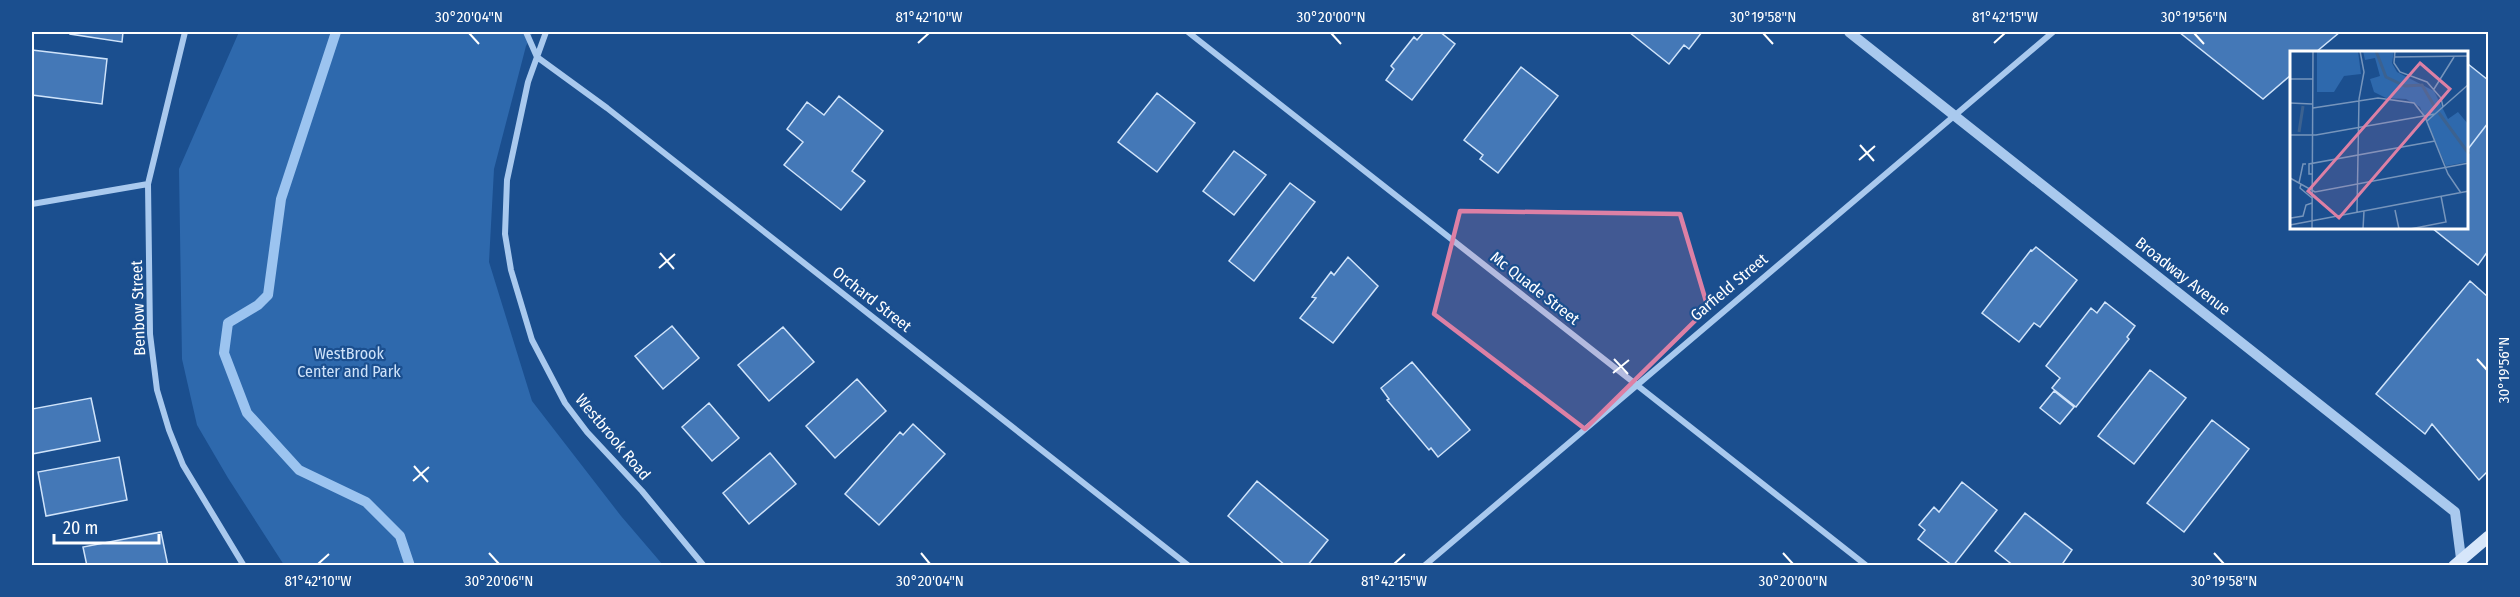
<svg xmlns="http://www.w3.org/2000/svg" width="2520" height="597" font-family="'Fira Sans Condensed',sans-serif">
<rect width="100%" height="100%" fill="#1b4f8f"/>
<!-- green -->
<path fill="#2e69ad" d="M239,32H533L526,46L494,169L489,262L532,401L621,516L663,565H284L228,478L197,425L182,359L179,169Z"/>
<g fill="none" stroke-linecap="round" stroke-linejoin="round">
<!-- stream -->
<path stroke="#9cc4f0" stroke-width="10" d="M336,32L281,199L268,295L258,305L228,323L224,353L247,413L299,470L366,502L400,536L410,566"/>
</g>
<!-- building -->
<path fill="#4478b7" stroke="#cfe3fa" stroke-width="1.5" d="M70,32H123L122,42L70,34Z
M1424,32H1440L1455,44L1412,100L1386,80L1394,69L1391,66L1414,37L1417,40Z
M1629,32H1702L1689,49L1684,45L1669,64Z
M2179,32H2340L2316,52H2292V74L2263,99Z
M32,50L107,59L102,104L32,95Z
M2468,64L2488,80V123L2468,149Z
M1521,67L1558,96L1498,173L1480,159L1483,155L1464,140Z
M1157,93L1195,123L1157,172L1118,142Z
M839,96L883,131L852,171L865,181L841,210L784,165L803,142L787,129L807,102L824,115Z
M2488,123V251L2478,265L2432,228H2468V149Z
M1234,151L1266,175L1234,215L1203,191Z
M1290,183L1315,202L1254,281L1229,261Z
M2036,247L2077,280L2040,327L2034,323L2019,342L1982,313L2031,250L2032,251Z
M1348,257L1378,286L1333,343L1300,318L1316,298L1312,297L1331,272L1334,275Z
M2470,281L2488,297V471L2479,480L2432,424L2425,434L2376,394Z
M2105,302L2135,326L2127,337L2129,339L2076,407L2052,388L2060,378L2046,366L2091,308L2097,313Z
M672,326L699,358L663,389L635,356Z
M783,327L814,362L769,401L738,365Z
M1412,362L1470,430L1438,457L1431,448L1429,450L1387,400L1389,399L1381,388Z
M2150,370L2186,398L2134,464L2098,436Z
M857,379L886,411L835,458L806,426Z
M2054,391L2074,407L2060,424L2040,408Z
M91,398L100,441L32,454V409Z
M709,403L739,438L712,461L682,427Z
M2212,420L2249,449L2184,532L2147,503Z
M913,424L945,454L879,525L845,494L900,432L903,435Z
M770,453L796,484L749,524L723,493Z
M119,457L127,500L46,516L38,472Z
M1257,481L1328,540L1307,566H1286L1228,516Z
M1962,482L1997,510L1953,566L1918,539L1925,530L1919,525L1934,507L1939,512Z
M2025,513L2072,550L2061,566H2014L1995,551Z
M161,532L168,566H87L83,547Z"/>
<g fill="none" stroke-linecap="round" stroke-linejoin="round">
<!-- minor -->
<path stroke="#a9c9ee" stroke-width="6" d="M185,32L148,184L150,334L157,390L169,430L183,465L244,566
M526,32L537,57L607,108L1189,566
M546,32L528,82L507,180L505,234L511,270L532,340L565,403L587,432L642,491L704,566
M1188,32L1867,566
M32,204L148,184
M1424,566L2053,32"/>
<!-- tertiary -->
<path stroke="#a9c9ee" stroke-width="10" d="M1849,32L2455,512L2462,566"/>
<!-- secondary -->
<path stroke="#d6e6fa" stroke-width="12" d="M2454,566L2488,537"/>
</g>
<!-- marked area -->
<path fill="#dd80a5" fill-opacity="0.2" stroke="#dd80a5" stroke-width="4.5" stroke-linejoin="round" d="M1460,211L1680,214L1708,308L1585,429L1434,314Z"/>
<!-- ticks -->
<path fill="none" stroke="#fff" stroke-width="2" d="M469,33L479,44M1331,33L1341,44M1763,33L1773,44M2194,33L2204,44M918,43L929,33M1994,43L2005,33M1860,145L1874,161M1859,160L1875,146M660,253L674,269M659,268L675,254M1614,359L1628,374M2477,359L2487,370M1613,373L1629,360M414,466L428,482M413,481L429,467M489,553L499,564M921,553L930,564M1783,553L1793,564M2214,553L2224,564M318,564L329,554M1394,564L1405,554"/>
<g text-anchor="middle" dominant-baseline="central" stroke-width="4.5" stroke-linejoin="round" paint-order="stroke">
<!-- street labels -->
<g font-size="16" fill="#fff" stroke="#1b4f8f">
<text transform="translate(2183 276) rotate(38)">Broadway Avenue</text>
<text transform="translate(1729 287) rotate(-40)">Garfield Street</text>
<text transform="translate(1535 288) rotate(38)">Mc Quade Street</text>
<text transform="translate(872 299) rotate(38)">Orchard Street</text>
<text transform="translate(138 308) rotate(-92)">Benbow Street</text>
<text transform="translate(613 437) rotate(50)">Westbrook Road</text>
</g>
<!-- park labels -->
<g font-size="16" fill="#cfe3fa" stroke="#1b4f8f">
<text x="349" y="353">WestBrook<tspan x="349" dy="18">Center and Park</tspan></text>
</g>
</g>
<!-- overview -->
<g transform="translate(2290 51)">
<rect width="178" height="178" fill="#1b4f8f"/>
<path d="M27,0H68L71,23L54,25L44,41H27ZM73,0H104L102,12L107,21L144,40L158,68L168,61L178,73V111L156,115L130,56L116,48L96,47L84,41L80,28L90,25L85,7L75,9Z" fill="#2e69ad"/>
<path fill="none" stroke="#3c6290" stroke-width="3" d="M86,0L96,26L115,35L132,34L146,58M149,62L179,103M9,81L13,55"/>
<path fill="none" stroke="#7695bc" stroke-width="1.5" d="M105,0L104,12L110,21L137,31L151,47L153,56M104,6L179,5M0,28H23M144,38L164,6M0,52L22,53M23,57L88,47L124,52L135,66L158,123L171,142M137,70L179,33M0,84H26L145,63M23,123H19V113L145,90M0,127L25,141L179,112M0,132V174M9,132L13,113H16M11,133L10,137L22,147M105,159L109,178M67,161L69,48L74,21L70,0M1,167L13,165L16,154L22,152M0,174L179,140M22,178L23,0M73,178L74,160M120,178L156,171L151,145"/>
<path fill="#dd80a5" fill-opacity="0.15" stroke="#dd80a5" stroke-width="3" d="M130,12L160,38L49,167L18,140Z"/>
<rect width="178" height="178" fill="none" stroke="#fff" stroke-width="3"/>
</g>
<!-- border -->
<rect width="2520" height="597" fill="none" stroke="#1b4f8f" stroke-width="66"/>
<!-- scale -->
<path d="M54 534v9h105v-9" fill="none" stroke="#ffffff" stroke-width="3"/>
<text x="63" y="534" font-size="18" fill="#ffffff" stroke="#1b4f8f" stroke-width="4.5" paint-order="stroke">20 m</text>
<rect x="33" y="33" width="2454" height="531" fill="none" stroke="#fff" stroke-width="2"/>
<g font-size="15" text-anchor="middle" fill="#fff">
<text x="469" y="22">30°20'04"N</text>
<text x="929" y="22">81°42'10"W</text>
<text x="1331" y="22">30°20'00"N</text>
<text x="1763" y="22">30°19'58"N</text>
<text x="2005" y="22">81°42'15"W</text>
<text x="2194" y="22">30°19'56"N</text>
<text transform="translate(2504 370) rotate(-90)" y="5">30°19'56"N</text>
<text x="318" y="586">81°42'10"W</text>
<text x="499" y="586">30°20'06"N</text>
<text x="930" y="586">30°20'04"N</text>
<text x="1394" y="586">81°42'15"W</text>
<text x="1793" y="586">30°20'00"N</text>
<text x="2224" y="586">30°19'58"N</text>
</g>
</svg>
